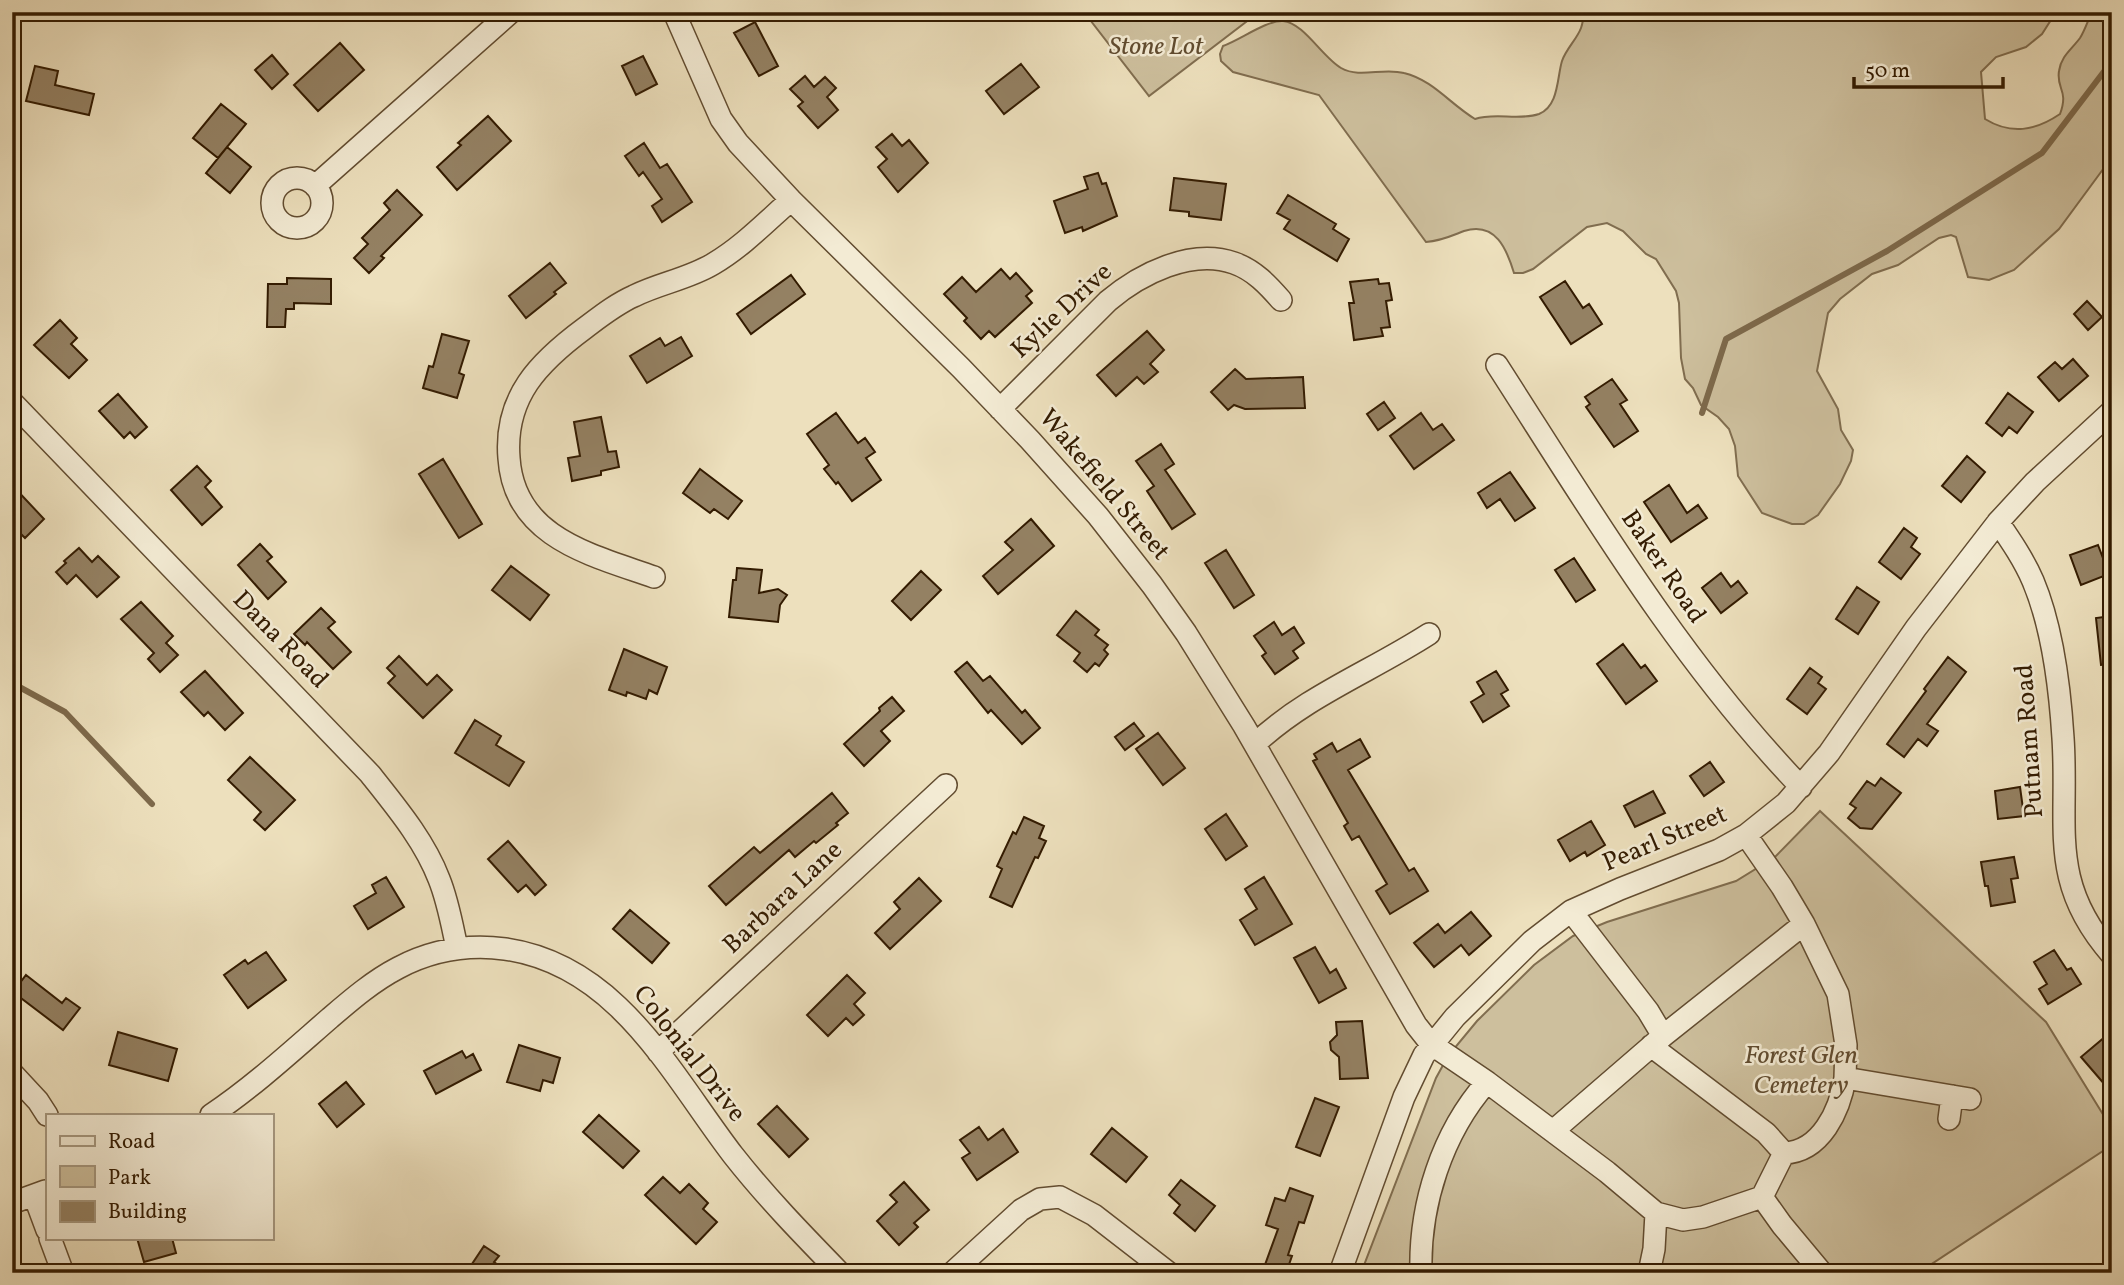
<svg xmlns="http://www.w3.org/2000/svg" width="2124" height="1285" font-family="Vollkorn,serif">
<rect width="100%" height="100%" fill="#ede0bd"/>
<filter id="stains"><feTurbulence type="fractalNoise" baseFrequency=".00286" numOctaves="4"/><feColorMatrix values="0 0 0 0 .2 0 0 0 0 .09 0 0 0 0 .02 0 0 0 .5 -.17"/></filter>
<radialGradient id="worn" r=".72"><stop offset=".6" stop-color="#630" stop-opacity="0"/><stop offset="1" stop-color="#630" stop-opacity=".3"/></radialGradient>
<!-- green -->
<path fill="#cdbf9d" stroke="#806d4f" stroke-width="2" d="M1084,12H1259L1149,96Z
M1585,12H2056L2042,34L2026,47L1996,57L1981,72L1985,119C2011,135 2035,131 2060,114C2069,90 2056,89 2059,71C2061,56 2072,49 2080,38C2085,30 2088,20 2092,12H2112V157L2059,229L2014,270L1989,280L1968,277L1956,237L1951,235L1939,238L1898,265L1872,274L1840,299L1828,313L1817,371L1838,409L1841,430L1853,450L1851,461L1840,484L1818,515L1804,524H1792L1762,513L1738,476L1735,446L1729,429L1718,417L1701,405L1693,388L1685,379L1681,358L1679,303L1676,291L1656,259L1646,254L1623,231L1607,223L1587,227L1533,269L1523,273H1514C1507,250 1496,221 1464,231C1451,236 1441,241 1426,242L1319,95L1233,72L1221,61L1220,54L1223,46C1240,40 1267,20 1283,21C1304,23 1322,57 1341,68C1361,79 1382,67 1404,73C1433,80 1450,104 1475,119C1495,112 1519,121 1539,114C1559,106 1557,77 1562,61C1566,49 1577,39 1581,28C1583,23 1583,17 1585,12Z
M1820,811L2046,1022L2112,1129V1145L1918,1273H1361L1436,1078L1448,1056L1477,1021L1534,965L1573,936L1607,922L1736,881L1775,857Z"/>
<g fill="none" stroke-linecap="round" stroke-linejoin="round">
<!-- stream -->
<path stroke="#7d694b" stroke-width="6" d="M1702,413L1726,339L1887,251L2042,153L2112,61
M12,683L65,712L152,804"/>
</g>
<!-- building -->
<path fill="#948163" stroke="#331b01" stroke-width="2" d="M755,22L778,66L759,76L734,33Z
M340,43L364,70L318,111L294,85Z
M272,55L288,74L272,89L255,70Z
M643,56L657,84L636,95L622,66Z
M1021,64L1039,87L1004,114L986,91Z
M35,66L58,71L55,85L94,94L89,115L26,101Z
M805,76L814,87L825,77L836,88L827,97L838,110L818,128L798,106L803,102L790,89Z
M221,104L246,124L218,158L193,138Z
M488,116L511,141L457,190L437,167L461,145L458,143Z
M892,134L902,146L909,140L928,163L898,192L878,167L887,159L876,147Z
M644,143L660,168L667,164L692,202L662,222L652,206L662,199L643,172L639,176L625,156Z
M227,147L251,167L230,193L206,173Z
M1098,173L1102,184L1106,183L1117,216L1083,231L1082,227L1065,233L1054,201L1088,189L1084,177Z
M1174,178L1226,184L1221,220L1189,216V212L1170,210Z
M397,190L422,215L381,256L384,258L369,273L354,258L368,244L362,238L390,210L384,203Z
M1288,195L1336,224L1333,229L1349,239L1337,261L1284,229L1290,220L1277,213Z
M550,263L566,283L554,292L556,294L526,318L509,296Z
M1001,269L1010,279L1016,273L1032,291L1026,296L1032,303L995,337L989,331L981,339L964,321L967,318L944,294L962,277L976,292Z
M791,275L805,294L751,334L737,314Z
M287,278L331,279V304L294,303V309H286L285,327H267L268,284H287Z
M1378,279L1379,284L1389,283L1392,300L1386,301L1390,327L1381,328L1383,336L1354,340L1349,303H1354L1350,282Z
M1565,281L1583,308L1589,304L1602,324L1571,344L1540,297Z
M2087,301L2102,317L2088,330L2074,314Z
M60,320L77,338L71,344L87,360L69,378L34,345Z
M1147,331L1164,350L1150,364L1158,372L1144,384L1137,377L1116,396L1097,375Z
M442,334L469,341L459,373L464,375L457,398L423,388L429,366L433,367Z
M681,337L692,356L647,383L630,356L660,338L665,346Z
M2073,359L2088,376L2059,401L2038,377L2055,362L2062,369Z
M1235,369L1246,379L1303,377L1305,408L1245,409L1234,405L1228,410L1211,392Z
M1612,379L1627,400L1620,404L1638,431L1614,447L1586,407L1590,404L1585,397Z
M2008,393L2033,412L2017,433L2009,427L2002,436L1986,423Z
M118,394L147,427L135,438L130,432L124,438L99,411Z
M1384,402L1395,418L1378,430L1367,414Z
M836,413L858,443L865,438L875,452L866,458L881,480L852,501L838,482L836,484L824,469L829,465L807,434Z
M1421,413L1433,430L1442,424L1454,440L1414,469L1390,436Z
M601,417L608,452L616,451L619,467L601,471V475L572,481L568,458L580,456L574,422Z
M1161,444L1174,464L1165,470L1195,514L1172,529L1147,491L1154,486L1136,461Z
M1967,456L1985,472L1961,502L1942,486Z
M443,459L482,524L459,538L419,474Z
M197,466L211,481L205,487L222,507L202,525L171,490Z
M700,469L742,501L728,519L714,509L710,513L683,493Z
M1510,472L1535,508L1515,521L1500,499L1487,508L1478,493Z
M12,485L44,519L25,538L12,525Z
M1669,485L1687,513L1698,505L1707,518L1671,542L1644,502Z
M1031,519L1054,546L998,594L983,576L1013,550L1005,542Z
M1904,528L1917,538L1911,547L1920,554L1901,579L1879,562Z
M260,544L272,557L267,561L286,582L268,599L238,565Z
M2098,545L2109,574L2081,585L2070,555Z
M79,548L92,562L98,556L119,577L97,597L76,575L67,584L56,572L66,563L64,561Z
M1226,550L1254,595L1234,608L1205,563Z
M1574,558L1595,590L1576,602L1555,570Z
M511,566L549,595L530,620L492,590Z
M737,568L762,570L759,593L778,589L787,595L780,605L778,622L729,617L733,580H736Z
M921,571L941,590L911,620L892,601Z
M1721,573L1731,587L1738,581L1747,593L1721,613L1702,588Z
M1857,587L1879,602L1858,634L1836,619Z
M141,602L173,636L166,643L178,655L160,672L148,659L154,653L121,619Z
M321,608L335,622L328,628L351,652L333,669L307,642L305,645L294,634Z
M1076,611L1099,630L1095,635L1108,645L1104,650L1108,654L1099,666L1095,663L1087,672L1074,661L1080,653L1057,635Z
M2112,616V664L2101,665L2096,618Z
M1274,622L1282,635L1294,627L1304,643L1293,651L1298,658L1275,674L1262,656L1266,653L1254,636Z
M1623,644L1641,668L1645,665L1657,681L1626,704L1597,664Z
M624,649L667,667L657,694L649,690L646,699L627,692L626,696L609,690Z
M399,656L427,685L437,675L452,690L423,718L388,683L395,676L387,668Z
M1948,657L1966,672L1927,724L1938,731L1927,746L1918,739L1904,757L1887,744L1926,691L1924,689Z
M967,662L983,681L990,676L1022,713L1025,710L1040,728L1022,744L991,710L988,713L955,672Z
M1810,668L1822,677L1818,683L1826,689L1807,714L1787,699Z
M205,671L243,713L225,730L208,712L204,716L181,692Z
M1496,671L1508,690L1501,694L1509,706L1483,722L1471,702L1484,694L1477,682Z
M892,697L904,711L881,731L890,741L864,766L844,744L880,711L879,708Z
M475,720L501,736L496,745L524,762L509,786L455,753Z
M1134,723L1144,736L1125,750L1115,737Z
M1158,733L1185,768L1163,785L1136,749Z
M1360,739L1370,757L1348,770L1409,871L1414,868L1428,891L1390,914L1376,891L1387,884L1359,836L1352,840L1344,826L1348,823L1313,761L1317,759L1314,754L1332,743L1337,752Z
M250,757L295,800L265,830L254,820L261,812L228,780Z
M1710,762L1724,782L1704,796L1690,776Z
M1881,778L1901,793L1872,829L1860,828L1848,818L1856,808L1850,804L1867,781L1875,786Z
M2020,787L2024,816L1998,819L1995,791Z
M1653,791L1665,813L1635,827L1624,806Z
M832,793L848,813L836,823L838,825L816,843L814,841L795,857L789,850L726,905L709,886L754,847L760,853Z
M1226,814L1247,846L1226,860L1205,829Z
M1024,817L1044,826L1039,838L1046,841L1038,858L1035,857L1012,907L990,897L1002,869L997,866L1013,832L1016,834Z
M1591,821L1605,845L1587,856L1585,852L1570,861L1558,840Z
M508,841L546,885L535,895L526,885L518,892L488,859Z
M2014,857L2018,878L2011,879L2015,902L1991,906L1988,886H1985L1981,862Z
M386,877L404,907L368,929L354,906L376,893L372,885Z
M1264,877L1292,924L1255,945L1240,920L1257,909L1245,889Z
M919,878L941,901L890,949L875,933L900,909L894,902Z
M630,910L669,943L652,963L613,929Z
M1471,912L1491,936L1469,955L1461,945L1434,967L1414,943L1438,924L1445,933Z
M1315,947L1330,973L1336,969L1346,988L1319,1003L1294,958Z
M2054,950L2067,970L2071,968L2081,984L2048,1004L2039,989L2047,984L2034,962Z
M266,952L286,980L248,1008L224,975L245,960L248,964Z
M26,975L62,1003L66,998L80,1008L63,1030L13,992Z
M847,975L865,993L854,1004L864,1015L853,1025L846,1018L828,1036L807,1015Z
M1362,1021L1368,1078L1340,1079L1339,1057L1331,1050L1330,1042L1337,1035L1336,1022Z
M2112,1031V1093L2081,1057Z
M118,1032L177,1049L168,1081L109,1065Z
M519,1045L560,1058L553,1083L543,1080L540,1091L507,1082Z
M462,1051L466,1058L473,1054L481,1070L436,1094L424,1071Z
M346,1082L364,1104L337,1127L319,1104Z
M1315,1098L1339,1107L1320,1156L1296,1147Z
M777,1106L808,1139L789,1157L758,1124Z
M599,1115L639,1151L623,1168L583,1132Z
M979,1127L988,1140L1003,1129L1018,1152L977,1180L962,1158L970,1153L960,1140Z
M1112,1128L1147,1157L1126,1182L1091,1154Z
M663,1177L680,1193L689,1184L708,1203L703,1209L717,1222L696,1244L645,1195Z
M1181,1180L1215,1206L1195,1231L1174,1213L1180,1205L1169,1195Z
M904,1182L929,1210L914,1223L918,1227L899,1245L877,1221L897,1202L890,1195Z
M1290,1188L1313,1196L1304,1223L1299,1222L1288,1255L1292,1256L1286,1273H1262L1278,1229L1266,1225L1275,1198L1285,1201Z
M137,1238H172L176,1253L144,1262Z
M484,1246L499,1256L494,1262L509,1273H466Z"/>
<g fill="none" stroke-linecap="round" stroke-linejoin="round">
<defs>
<path id="minor" d="M674,12L721,119L738,143L791,200L961,368L1030,440L1098,516L1152,585L1186,633L1244,726L1416,1025L1431,1044L1487,1082C1442,1133 1419,1205 1421,1273
M272 203a25 25 0 1 1 50 0a25 25 0 1 1-50 0Z
M315,186L511,12
M1497,365C1591,511 1680,661 1801,787
M12,402L370,774C396,807 424,840 439,879C448,901 452,925 457,948
M1000,409L1108,301C1140,274 1191,248 1234,263C1254,270 1268,285 1281,300
M1998,522C2011,541 2024,560 2033,581C2052,626 2060,690 2063,738C2069,827 2047,881 2112,955
M654,577C592,555 514,538 509,458C504,397 539,362 585,328C601,316 616,304 634,296C660,283 688,279 713,264C742,247 766,222 791,200
M1255,744C1306,696 1370,672 1429,634
M1746,835L1782,887L1804,924
M1663,1036L1804,924L1838,994L1846,1045L1845,1078
M1651,1046L1766,1133L1784,1153C1821,1152 1840,1110 1845,1078L1970,1099
M658,1052L946,785
M12,1073L38,1101L47,1115
M1487,1082L1607,1172L1656,1213
M211,1115C253,1087 292,1051 330,1018C351,1000 373,981 398,968C432,950 467,944 505,949C618,965 671,1074 733,1155C766,1197 803,1235 840,1273
M1949,1119L1952,1096
M1553,1131L1663,1036L1648,1011L1571,911
M34,1195L47,1230
M1762,1197L1782,1225L1822,1273
M12,1203L45,1191
M50,1238L63,1273
M952,1273L1021,1210L1040,1199L1060,1197L1094,1215L1169,1273
M1340,1273L1404,1097L1424,1055L1455,1017L1532,941L1571,911L1620,889L1719,850L1746,835L1786,803L1829,753L1916,628L1998,522L2035,482L2112,411
M1649,1273L1654,1249L1656,1213L1683,1220L1703,1217L1762,1197L1784,1153"/>
</defs>
<!-- minor casing -->
<use href="#minor" stroke="#624c30" stroke-width="24"/>
<!-- minor -->
<use href="#minor" stroke="#f3ebd4" stroke-width="21"/>
</g>
<g text-anchor="middle" dominant-baseline="central" stroke-width="5" stroke-linejoin="round" paint-order="stroke">
<!-- park labels -->
<g font-size="26" font-style="italic" fill="#614c30" stroke="#f3ebd4">
<text x="1156" y="47">Stone Lot</text>
<text x="1801" y="1056">Forest Glen<tspan x="1801" dy="30">Cemetery</tspan></text>
</g>
<!-- street labels -->
<g font-size="26" fill="#331b01" stroke="#f3ebd4">
<text transform="translate(1062 311) rotate(-43)">Kylie Drive</text>
<text transform="translate(1104 485) rotate(50)">Wakefield Street</text>
<text transform="translate(1663 567) rotate(56)">Baker Road</text>
<text transform="translate(280 640) rotate(46)">Dana Road</text>
<text transform="translate(2030 741) rotate(-94)">Putnam Road</text>
<text transform="translate(1665 839) rotate(-23)">Pearl Street</text>
<text transform="translate(783 898) rotate(-43)">Barbara Lane</text>
<text transform="translate(689 1054) rotate(52)">Colonial Drive</text>
</g>
</g>
<!-- margin -->
<rect width="2124" height="1285" fill="none" stroke="#ede0bd" stroke-width="42"/>
<rect x="14" y="14" width="2096" height="1257" fill="none" stroke="#331b01" stroke-width="3.5"/>
<rect x="21" y="21" width="2082" height="1243" fill="none" stroke="#331b01" stroke-width="2"/>
<!-- legend -->
<rect x="46" y="1114" width="228" height="126" fill="#f3ebd4" stroke="#a69880" stroke-width="2"/>
<rect x="60" y="1136" width="35" height="10" fill="#f3ebd4" stroke="#a69880" stroke-width="2"/>
<text x="108" y="1148" font-size="21" fill="#331b01">Road</text>
<rect x="60" y="1166" width="35" height="21" fill="#cdbf9d" stroke="#a69880" stroke-width="2"/>
<text x="108" y="1184" font-size="21" fill="#331b01">Park</text>
<rect x="60" y="1201" width="35" height="21" fill="#948163" stroke="#a69880" stroke-width="2"/>
<text x="108" y="1218" font-size="21" fill="#331b01">Building</text>
<!-- scale -->
<path d="M1854 77v10h149v-10" fill="none" stroke="#331b01" stroke-width="3.5"/>
<text x="1865" y="77" font-size="21" fill="#331b01" stroke="#f3ebd4" stroke-width="5" paint-order="stroke">50 m</text>
<rect width="100%" height="100%" filter="url(#stains)"/>
<rect width="100%" height="100%" fill="url(#worn)"/>
</svg>
